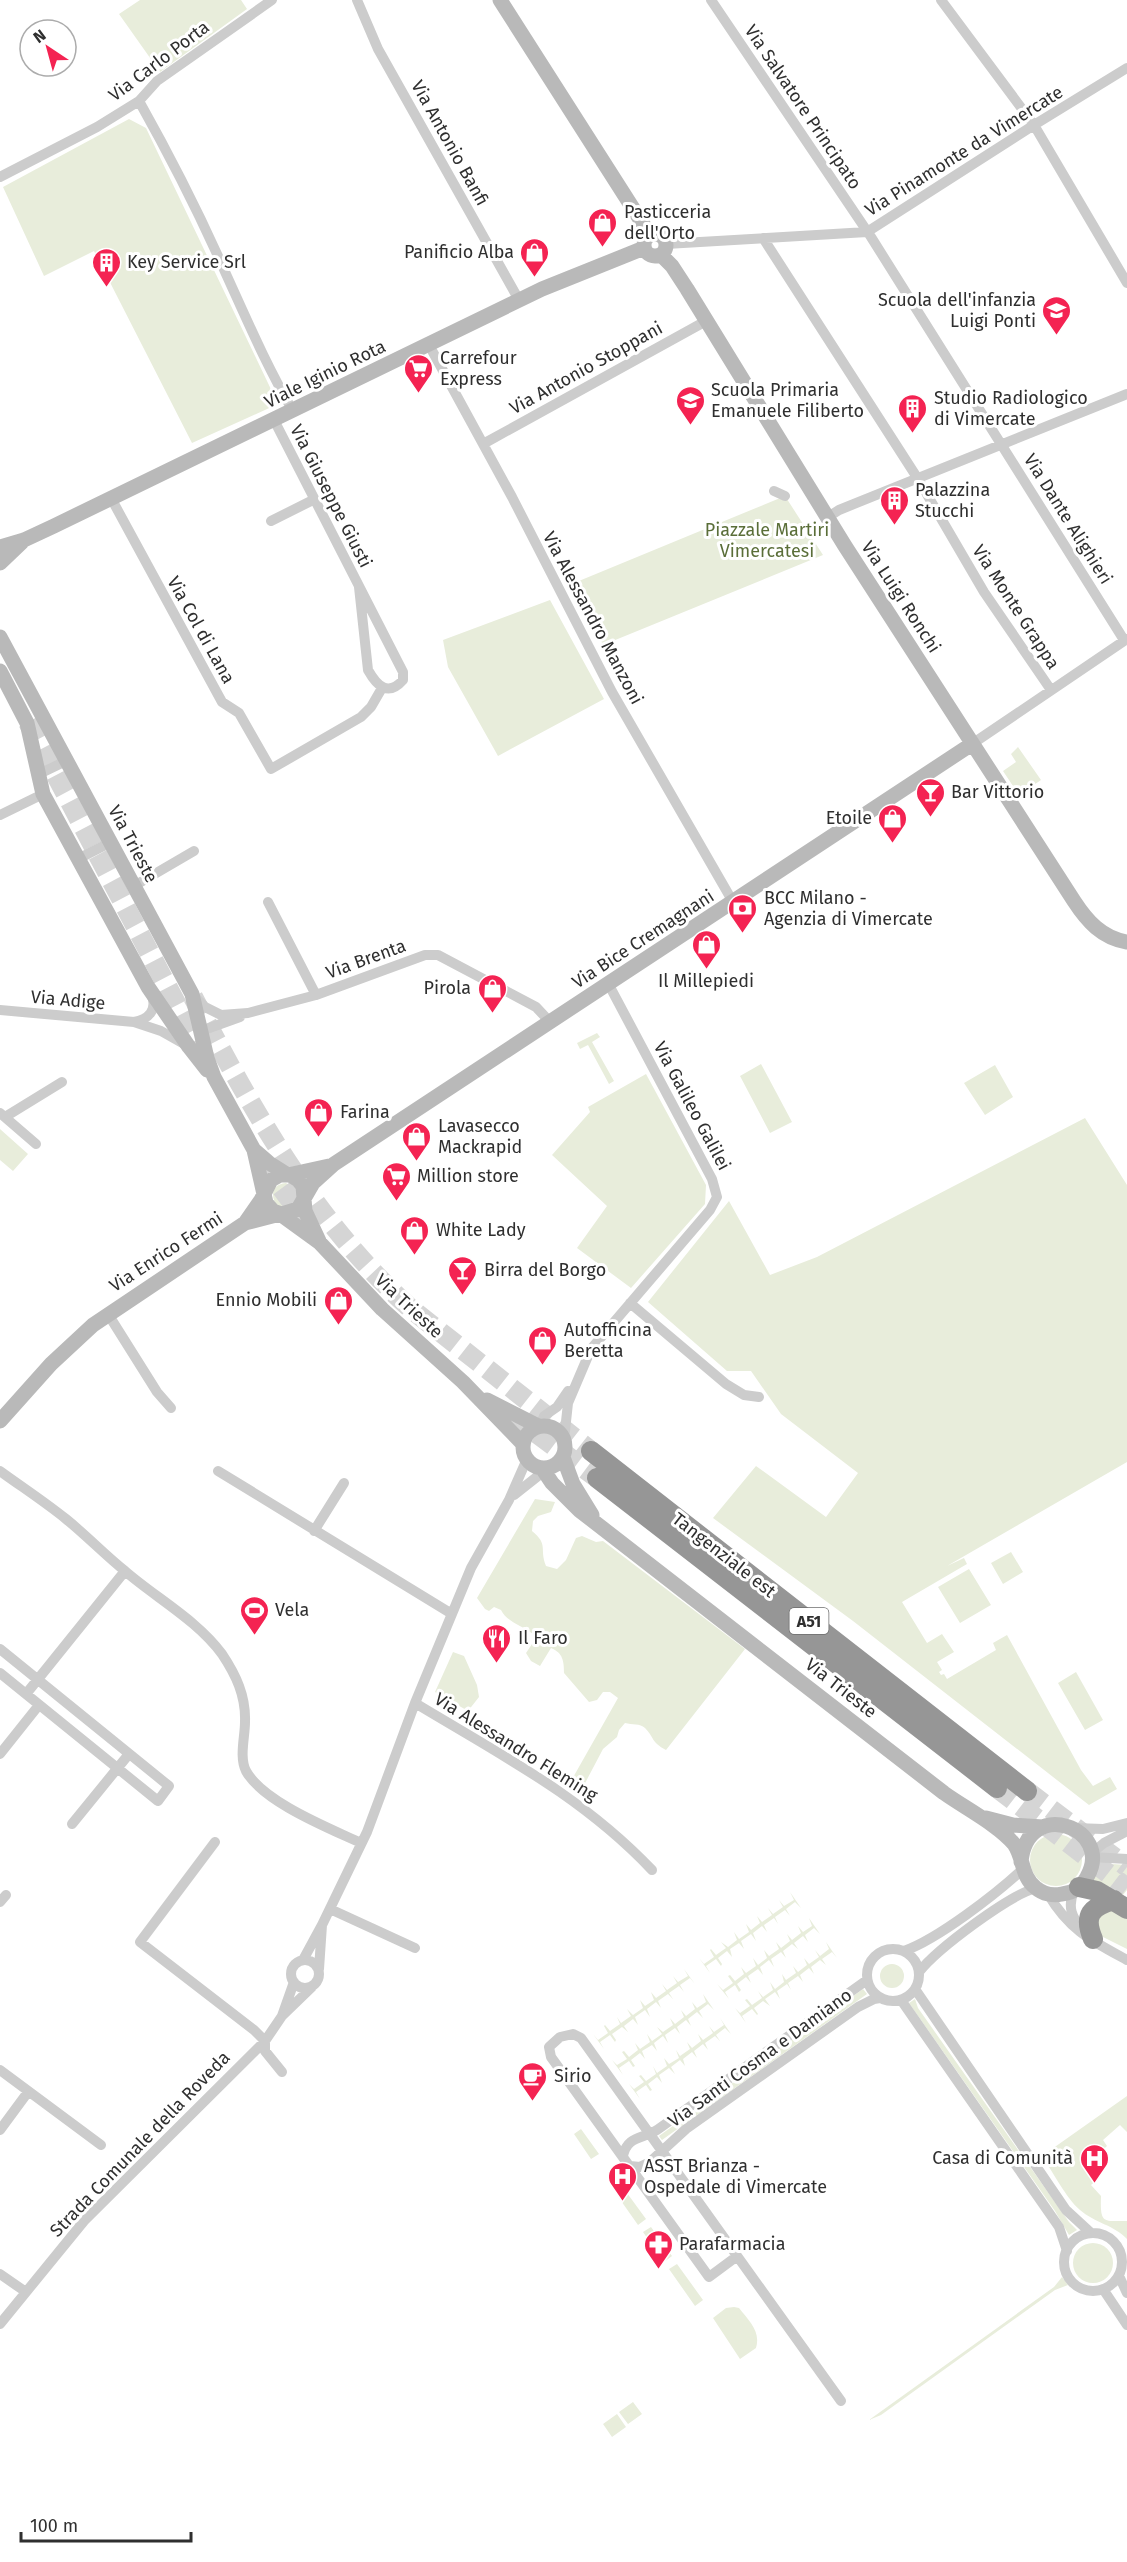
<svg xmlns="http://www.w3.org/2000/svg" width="1127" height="2562" font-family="'Fira Sans',sans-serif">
<rect width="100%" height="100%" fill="#fff"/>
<!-- green -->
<path fill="#e8eddb" d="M140,0H241L247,9L160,72L119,14Z
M129,119L146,128L278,404L192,443L94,251L44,276L3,187Z
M785,496L823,555L603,645L574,583Z
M550,600L604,699L498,756L448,667L443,640Z
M1018,747L1041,780L1019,795L1003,771L1016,762L1011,754Z
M597,1033L600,1037L592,1042L614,1081L609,1084L588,1045L580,1049L577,1043Z
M761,1064L792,1122L770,1133L740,1076Z
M995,1065L1013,1097L985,1115L964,1083Z
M646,1074L706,1185L705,1204L631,1288L577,1248L607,1206L552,1155L590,1112L588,1107Z
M1085,1118L1127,1185V1462L947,1566L964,1558L967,1564L902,1602L927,1643L942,1634L954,1652L937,1662L942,1670L939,1672L941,1675L944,1674L947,1679L996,1650L993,1643L1007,1635L1081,1770L1093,1786L1110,1777L1117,1789L1089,1805L853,1621L713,1518L756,1466L826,1517L858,1473L781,1414L751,1371H727L648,1302L729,1201L770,1275L817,1257Z
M0,1129L28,1154L13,1171L0,1160Z
M286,1183L297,1191L295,1204L277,1207C271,1196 270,1185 286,1183Z
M535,1499L555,1502L551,1512L538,1516L533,1521L532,1531C549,1545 539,1548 546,1566L557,1569L566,1560L576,1538L582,1536L596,1542L603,1541L745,1649L666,1750C651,1742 654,1737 645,1728C640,1723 632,1725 625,1723L619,1730L617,1737L603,1749L583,1787L571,1781L618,1698L610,1692H603L597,1700L589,1702L564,1673C564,1661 563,1653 551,1648L540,1666L531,1661L526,1653L534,1641L533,1634C521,1625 507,1622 501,1610L494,1607L489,1611L485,1609L477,1598Z
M1011,1552L1023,1572L1003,1584L991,1563Z
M969,1569L991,1605L960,1623L938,1587Z
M453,1652L464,1656L477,1685L479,1697L468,1711L435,1692Z
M1076,1672L1103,1720L1085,1730L1058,1683Z
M1030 1860a26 26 0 1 1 52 0a26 26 0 1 1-52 0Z
M1098,1863L1127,1865V1890L1123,1895L1110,1887L1093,1881Z
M790,1892L801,1908L795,1902L786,1909L790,1916L785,1910L775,1917L778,1924L774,1918L764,1925L767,1932L762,1926L753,1933L756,1941L751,1934L741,1941L744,1949L739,1943L730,1949L732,1957L727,1951L718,1958L722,1964L721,1966L716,1959L706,1966L710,1973L699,1958L704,1964L714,1957L710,1950L711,1949L716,1955L726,1948L721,1942L728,1947L737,1940L734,1932L739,1939L749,1932L746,1924L751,1930L760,1923L757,1916L762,1922L772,1915L768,1908L773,1914L783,1907L779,1900L784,1906L794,1900Z
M1105,1906L1127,1916V1949L1101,1936L1093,1917Z
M809,1918L820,1934L814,1928L805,1935L808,1942L803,1936L794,1943L798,1949L792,1944L783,1951L786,1958L781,1952L771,1959L774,1967L769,1960L760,1967L763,1975L758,1969L748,1976L751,1983L746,1977L737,1984L741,1990L739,1992L735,1985L725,1992L729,1999L717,1984L723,1990L733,1983L728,1976L730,1975L735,1981L744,1974L741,1967L746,1973L756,1966L753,1958L758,1965L767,1958L764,1950L769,1956L779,1949L776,1942L781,1948L790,1941L787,1934L792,1940L801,1933L798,1926L803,1932L812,1926Z
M826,1942L837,1958L832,1952L822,1959L826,1965L820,1960L811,1967L814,1974L809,1968L800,1975L803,1982L798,1976L788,1983L791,1990L787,1984L777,1991L780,1999L775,1992L765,1999L770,2006L763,2001L754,2008L758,2014L757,2015L752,2009L742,2016L746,2023L735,2008L740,2013L750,2006L745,2000L747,1999L752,2005L762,1998L758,1991L763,1997L773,1990L770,1982L775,1989L784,1982L782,1974L786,1980L796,1973L793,1966L798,1972L807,1965L804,1958L809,1964L819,1957L815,1950L820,1956L829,1949Z
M880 1976a12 12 0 1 1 24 0a12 12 0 1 1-24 0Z
M684,1969L695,1984L690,1978L680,1985L684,1992L679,1986L669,1993L673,1999L668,1994L658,2001L661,2008L656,2002L647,2009L650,2017L645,2010L635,2017L638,2025L633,2019L624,2026L628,2032L622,2027L612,2034L616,2040L615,2042L610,2035L600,2042L604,2049L593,2034L598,2040L608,2033L604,2026L605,2025L610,2031L620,2024L617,2017L621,2023L631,2016L627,2009L633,2015L643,2008L640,2000L645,2006L654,2000L651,1992L656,1998L666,1991L662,1984L667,1990L677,1983L673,1976L678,1982L688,1976Z
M863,1989L867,1994L662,2140L659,2136Z
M703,1994L714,2010L708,2004L699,2011L703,2018L697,2012L688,2019L691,2026L686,2020L677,2027L680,2034L675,2028L665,2035L668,2043L663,2036L654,2043L657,2051L652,2045L642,2051L645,2059L640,2053L631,2060L635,2066L633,2067L629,2061L619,2068L623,2075L612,2060L617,2065L627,2059L622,2052L624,2051L629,2057L638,2050L635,2043L640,2049L650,2042L647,2034L652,2041L662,2034L657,2027L663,2032L673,2025L670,2018L675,2024L684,2017L681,2010L686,2016L695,2009L692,2002L697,2008L706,2002Z
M915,1999L918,2008L1069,2222L1077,2230L1069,2235L1055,2211L909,2003Z
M720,2018L731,2034L725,2028L716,2035L720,2041L715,2036L705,2043L708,2050L703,2044L694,2051L697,2058L692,2052L683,2059L685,2066L680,2060L671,2067L675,2074L669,2068L659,2075L662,2083L657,2077L648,2084L652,2090L650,2091L646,2085L636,2092L640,2099L629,2084L634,2089L644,2082L639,2076L641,2075L646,2081L656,2074L653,2066L657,2073L667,2066L664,2058L669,2064L679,2058L676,2050L680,2056L690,2049L687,2042L692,2048L701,2041L698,2034L703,2040L713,2033L709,2026L714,2032L724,2025Z
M1127,2096V2132L1120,2125L1103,2140L1107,2146L1096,2156L1103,2164L1094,2172L1099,2178L1091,2185L1101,2196C1100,2224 1103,2221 1127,2221V2239C1114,2225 1095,2223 1080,2210C1066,2198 1053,2172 1042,2156Z
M581,2129L599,2154L591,2159L574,2134Z
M627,2193L646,2219L638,2225L619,2198Z
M651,2227L672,2256L664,2262L643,2232Z
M1073 2263a20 20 0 1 1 40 0a20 20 0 1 1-40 0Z
M677,2264L703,2300L695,2306L669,2269Z
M1062,2277L1068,2285L1055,2290L881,2415L869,2420L1054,2287Z
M734,2307L739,2308C749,2321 761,2331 756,2348L740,2359L713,2318L726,2308Z
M633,2402L642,2414L628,2424L619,2412Z
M617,2414L626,2427L612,2437L603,2424Z"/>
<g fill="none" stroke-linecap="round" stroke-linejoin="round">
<!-- highway-tunnel -->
<path stroke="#d5d5d5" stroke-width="20" stroke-dasharray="20 10" stroke-linecap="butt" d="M28,722L206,1060
M193,997C252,1109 314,1222 410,1308L591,1451
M264,1164L307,1223
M513,1416L597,1478
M997,1788L1127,1888
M1027,1791L1127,1867"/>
<!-- street -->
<path stroke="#ccc" stroke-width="10" d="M357,0L378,49L519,300
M711,0L871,237L1124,640
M941,0L1034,125L1127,283
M139,101C171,158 200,215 226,274C247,320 267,367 293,411
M0,177L97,127L139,101L157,81L272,0
M763,238L918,479L984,592L1051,690
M666,244L867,232L1034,125L1127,68
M429,345L512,497L612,692L733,902
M274,420L403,672V680C388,697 377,686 368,670L359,587
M483,444L706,321
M774,491L785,496
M111,498L222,702L239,713L271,769L361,717L371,707L382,688
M828,517L839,510L1127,394
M271,521L313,500
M972,744L1127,639
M39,774L66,761
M0,815L43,794
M78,859L111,842
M134,886L194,851
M268,902L316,995
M192,994L205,1007L221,1015L248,1013L316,995L425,955H438L536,1007L551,1023
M0,1010L134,1022L161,1031L184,1044
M134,1022C149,1019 157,1010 152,996
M201,1031L240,1017
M0,1113L36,1144
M5,1117L62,1082
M630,1303L726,1384L744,1395L759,1397
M108,1314L157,1392L171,1408
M540,1426L544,1416L557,1407L568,1391
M564,1440L568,1403L591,1349L710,1210L717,1197L712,1179L609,985
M0,1471C22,1487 45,1502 66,1519C87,1536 105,1555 125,1571C156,1598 197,1620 222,1654C236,1675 246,1696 245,1722C245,1737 239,1757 246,1771C263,1802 329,1828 361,1843
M218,1471L452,1614
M514,1495L538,1476L542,1468
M314,1531L344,1483
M0,1649L169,1786L158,1801L0,1673
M26,1694L125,1571
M415,1703C501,1755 582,1796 652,1870
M0,1754L39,1705
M72,1824L129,1754
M1074,1828L1103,1829L1127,1823
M215,1842L140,1942L254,2030L265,2041V2051L282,2072
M1092,1853L1104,1843L1127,1831
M1092,1857L1127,1859
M1074,1891C1067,1907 1072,1918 1083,1930
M1048,1894C1069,1930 1092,1941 1127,1960
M0,1902L6,1895
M330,1909L415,1948
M322,1925L367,1832L415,1703L471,1568L509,1500L527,1459
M867 1975a26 26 0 1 1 52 0a26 26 0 1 1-52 0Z
M904,1951C938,1939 996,1894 1023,1869
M303,1960L322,1925L319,1969
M291 1974a14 14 0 1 1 28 0a14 14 0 1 1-28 0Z
M919,1972C937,1949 1009,1895 1036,1888
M294,1982L282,2016L312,1987
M915,1989L1066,2210L1091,2233
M901,2000L1059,2227L1067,2251
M0,2070L101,2145
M0,2130L28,2092
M623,2156C627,2136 642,2139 657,2130L867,1980
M630,2166L640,2167L650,2162L686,2129L858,2007L874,1999L880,1998
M1064 2262a29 29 0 1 1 58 0a29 29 0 1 1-58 0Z
M736,2257L709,2277L551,2057L549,2047L560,2037L573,2034L581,2038L841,2401
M0,2274L26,2292
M1119,2276L1127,2293
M1103,2289L1127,2325
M0,2324L84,2221L265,2041L282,2016"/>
<!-- secondary -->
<path stroke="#b9b9b9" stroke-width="15" d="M500,0L650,235
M644 245a11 11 0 1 1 22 0a11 11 0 1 1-22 0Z
M661,255L672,266L687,289L845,546L1074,901C1087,921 1102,938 1127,942
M0,547L24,540L54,526L542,289L644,248
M0,563L22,542
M0,637L192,994L207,1058L214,1077L254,1150L266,1203L273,1211L282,1214L298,1209L313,1183L334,1164L972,744
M0,671L27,723L43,794L148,987L189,1047L207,1070
M254,1150L269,1163L288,1175L329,1166
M245,1223L261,1200L271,1180L280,1175H290L298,1180L303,1186L305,1211L319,1241
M487,1400L538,1426
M0,1421L51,1364L93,1325L245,1223L280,1214L320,1243L382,1309L463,1382L523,1444
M523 1447a21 21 0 1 1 42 0a21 21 0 1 1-42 0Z
M563,1457L573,1484L592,1515
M542,1468L552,1483L579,1510L944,1793C965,1808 998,1825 1014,1844C1024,1858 1021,1877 1036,1888C1043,1894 1053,1896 1062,1894C1073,1893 1082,1887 1087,1877C1115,1828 1027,1796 1021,1862
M986,1818L1013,1825L1043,1827"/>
<!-- highway -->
<path stroke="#969696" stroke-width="20" d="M591,1451L1027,1791
M597,1478L997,1788
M1079,1887L1097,1891L1127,1909
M1093,1939C1083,1915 1091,1907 1114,1900"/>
</g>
<!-- icons -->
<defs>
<symbol id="shop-pin" viewBox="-11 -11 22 30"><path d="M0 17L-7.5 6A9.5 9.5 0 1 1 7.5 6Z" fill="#f42352" stroke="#fff"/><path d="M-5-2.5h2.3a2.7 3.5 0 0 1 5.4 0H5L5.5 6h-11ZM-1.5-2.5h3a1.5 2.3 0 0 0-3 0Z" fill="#fff"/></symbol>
<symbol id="building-pin" viewBox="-11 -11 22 30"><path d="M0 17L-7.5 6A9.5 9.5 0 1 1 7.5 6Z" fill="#f42352" stroke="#fff"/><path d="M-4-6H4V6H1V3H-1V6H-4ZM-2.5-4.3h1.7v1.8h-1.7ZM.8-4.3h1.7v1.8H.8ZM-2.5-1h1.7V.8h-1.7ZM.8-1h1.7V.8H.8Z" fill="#fff"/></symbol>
<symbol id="school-pin" viewBox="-11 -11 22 30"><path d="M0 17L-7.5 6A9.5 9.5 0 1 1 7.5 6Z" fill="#f42352" stroke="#fff"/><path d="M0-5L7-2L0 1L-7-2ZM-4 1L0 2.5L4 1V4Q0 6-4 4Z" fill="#fff"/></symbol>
<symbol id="supermarket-pin" viewBox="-11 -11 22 30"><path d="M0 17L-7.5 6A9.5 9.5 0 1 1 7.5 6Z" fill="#f42352" stroke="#fff"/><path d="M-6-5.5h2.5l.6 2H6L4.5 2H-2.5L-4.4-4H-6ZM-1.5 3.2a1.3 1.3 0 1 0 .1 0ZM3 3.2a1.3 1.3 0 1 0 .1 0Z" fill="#fff"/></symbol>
<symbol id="bar-pin" viewBox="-11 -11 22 30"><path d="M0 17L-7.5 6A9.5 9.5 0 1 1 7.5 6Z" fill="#f42352" stroke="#fff"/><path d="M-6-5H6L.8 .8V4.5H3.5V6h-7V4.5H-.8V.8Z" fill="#fff"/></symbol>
<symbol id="bank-pin" viewBox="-11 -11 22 30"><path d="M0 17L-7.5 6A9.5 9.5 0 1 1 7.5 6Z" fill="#f42352" stroke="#fff"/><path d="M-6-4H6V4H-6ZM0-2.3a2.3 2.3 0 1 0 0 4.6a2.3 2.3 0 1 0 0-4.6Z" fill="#fff"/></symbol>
<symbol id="stadium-pin" viewBox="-11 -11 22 30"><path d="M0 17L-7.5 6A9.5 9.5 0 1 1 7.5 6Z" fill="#f42352" stroke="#fff"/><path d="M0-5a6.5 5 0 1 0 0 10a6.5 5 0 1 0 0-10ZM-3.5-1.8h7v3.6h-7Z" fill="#fff"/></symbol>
<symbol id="restaurant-pin" viewBox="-11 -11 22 30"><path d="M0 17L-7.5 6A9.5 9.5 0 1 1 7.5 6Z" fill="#f42352" stroke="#fff"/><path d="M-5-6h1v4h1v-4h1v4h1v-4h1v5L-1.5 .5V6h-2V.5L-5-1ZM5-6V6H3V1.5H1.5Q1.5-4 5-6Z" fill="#fff"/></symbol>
<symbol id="cafe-pin" viewBox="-11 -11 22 30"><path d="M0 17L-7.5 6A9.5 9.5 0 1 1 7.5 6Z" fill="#f42352" stroke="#fff"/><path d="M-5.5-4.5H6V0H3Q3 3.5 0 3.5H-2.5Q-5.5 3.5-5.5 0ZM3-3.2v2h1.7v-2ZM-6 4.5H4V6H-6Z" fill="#fff"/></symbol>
<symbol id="hospital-pin" viewBox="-11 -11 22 30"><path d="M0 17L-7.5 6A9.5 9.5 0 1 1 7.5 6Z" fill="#f42352" stroke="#fff"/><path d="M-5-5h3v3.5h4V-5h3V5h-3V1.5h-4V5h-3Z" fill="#fff"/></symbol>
<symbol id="pharmacy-pin" viewBox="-11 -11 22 30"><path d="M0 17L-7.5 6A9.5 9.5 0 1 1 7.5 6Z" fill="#f42352" stroke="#fff"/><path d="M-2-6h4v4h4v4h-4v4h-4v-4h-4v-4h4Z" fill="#fff"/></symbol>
</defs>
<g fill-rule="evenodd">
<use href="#shop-pin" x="586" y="206" width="33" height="45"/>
<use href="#shop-pin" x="518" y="236" width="33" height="45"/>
<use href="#building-pin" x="90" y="246" width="33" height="45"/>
<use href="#school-pin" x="1040" y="294" width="33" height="45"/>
<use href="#supermarket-pin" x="402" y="352" width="33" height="45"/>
<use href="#school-pin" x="674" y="384" width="33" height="45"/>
<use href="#building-pin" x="896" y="392" width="33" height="45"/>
<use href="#building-pin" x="878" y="484" width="33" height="45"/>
<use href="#bar-pin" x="914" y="776" width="33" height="45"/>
<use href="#shop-pin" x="876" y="802" width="33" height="45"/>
<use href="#bank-pin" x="726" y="892" width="33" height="45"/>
<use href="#shop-pin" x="690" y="928" width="33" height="45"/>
<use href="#shop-pin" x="476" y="972" width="33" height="45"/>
<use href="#shop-pin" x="302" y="1096" width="33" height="45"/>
<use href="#shop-pin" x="400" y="1120" width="33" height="45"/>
<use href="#supermarket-pin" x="380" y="1160" width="33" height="45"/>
<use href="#shop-pin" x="398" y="1214" width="33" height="45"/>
<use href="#bar-pin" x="446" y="1254" width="33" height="45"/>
<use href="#shop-pin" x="322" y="1284" width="33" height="45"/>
<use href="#shop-pin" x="526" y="1324" width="33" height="45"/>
<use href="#stadium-pin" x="238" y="1594" width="33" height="45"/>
<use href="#restaurant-pin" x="480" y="1622" width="33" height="45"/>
<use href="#cafe-pin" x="516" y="2060" width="33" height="45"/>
<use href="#hospital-pin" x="1078" y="2142" width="33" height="45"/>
<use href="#hospital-pin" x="606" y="2160" width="33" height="45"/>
<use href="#pharmacy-pin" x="642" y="2228" width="33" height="45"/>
</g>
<g text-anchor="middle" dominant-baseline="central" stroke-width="6" stroke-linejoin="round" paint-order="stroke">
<!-- shield labels -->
<rect fill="#fff" stroke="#6d6d6d" stroke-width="1.5" x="789.5" y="1608" width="39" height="26" rx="4.5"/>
<g font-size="16" font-weight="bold" fill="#2f2f2f">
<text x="809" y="1621">A51</text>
</g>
<!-- street labels -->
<g font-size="18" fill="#2f2f2f" stroke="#fff">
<text transform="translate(159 61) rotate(-37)">Via Carlo Porta</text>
<text transform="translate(803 107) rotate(56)">Via Salvatore Principato</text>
<text transform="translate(450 143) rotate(61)">Via Antonio Banfi</text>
<text transform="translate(964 151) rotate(-32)">Via Pinamonte da Vimercate</text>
<text transform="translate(586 368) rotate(-29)">Via Antonio Stoppani</text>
<text transform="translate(325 374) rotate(-26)">Viale Iginio Rota</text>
<text transform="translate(331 496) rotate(63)">Via Giuseppe Giusti</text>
<text transform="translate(1068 519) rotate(58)">Via Dante Alighieri</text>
<text transform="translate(901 597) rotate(57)">Via Luigi Ronchi</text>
<text transform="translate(1016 607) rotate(57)">Via Monte Grappa</text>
<text transform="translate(593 618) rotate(62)">Via Alessandro Manzoni</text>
<text transform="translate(201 630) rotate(61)">Via Col di Lana</text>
<text transform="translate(133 844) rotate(62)">Via Trieste</text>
<text transform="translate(643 939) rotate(-33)">Via Bice Cremagnani</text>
<text transform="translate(366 959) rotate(-20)">Via Brenta</text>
<text transform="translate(68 1000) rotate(5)">Via Adige</text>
<text transform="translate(692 1106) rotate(62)">Via Galileo Galilei</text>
<text transform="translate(166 1252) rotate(-33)">Via Enrico Fermi</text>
<text transform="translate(409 1306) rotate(43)">Via Trieste</text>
<text transform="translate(724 1555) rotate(38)">Tangenziale est</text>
<text transform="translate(841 1688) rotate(38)">Via Trieste</text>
<text transform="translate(516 1747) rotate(32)">Via Alessandro Fleming</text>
<text transform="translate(760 2058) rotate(-36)">Via Santi Cosma e Damiano</text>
<text transform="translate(140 2144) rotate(-46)">Strada Comunale della Roveda</text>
</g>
<!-- poi labels -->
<g font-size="18" fill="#2f2f2f" stroke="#fff" text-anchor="start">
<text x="624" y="212">Pasticceria<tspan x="624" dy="21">dell'Orto</tspan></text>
<text x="514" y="252" text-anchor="end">Panificio Alba</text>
<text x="127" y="262">Key Service Srl</text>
<text x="1036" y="300" text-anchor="end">Scuola dell'infanzia<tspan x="1036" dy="21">Luigi Ponti</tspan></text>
<text x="440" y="358">Carrefour<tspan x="440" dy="21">Express</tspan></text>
<text x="711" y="390">Scuola Primaria<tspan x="711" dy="21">Emanuele Filiberto</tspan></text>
<text x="934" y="398">Studio Radiologico<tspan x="934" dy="21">di Vimercate</tspan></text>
<text x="915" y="490">Palazzina<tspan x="915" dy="21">Stucchi</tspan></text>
<text x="951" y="792">Bar Vittorio</text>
<text x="872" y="818" text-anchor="end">Etoile</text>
<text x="764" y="898">BCC Milano -<tspan x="764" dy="21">Agenzia di Vimercate</tspan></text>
<text x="706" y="981" text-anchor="middle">Il Millepiedi</text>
<text x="471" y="988" text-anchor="end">Pirola</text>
<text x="340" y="1112">Farina</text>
<text x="438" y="1126">Lavasecco<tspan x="438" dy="21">Mackrapid</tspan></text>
<text x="417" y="1176">Million store</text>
<text x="436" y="1230">White Lady</text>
<text x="484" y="1270">Birra del Borgo</text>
<text x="317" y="1300" text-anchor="end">Ennio Mobili</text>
<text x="564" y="1330">Autofficina<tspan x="564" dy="21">Beretta</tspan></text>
<text x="275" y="1610">Vela</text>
<text x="518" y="1638">Il Faro</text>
<text x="554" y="2076">Sirio</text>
<text x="1073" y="2158" text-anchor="end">Casa di Comunità</text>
<text x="644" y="2166">ASST Brianza -<tspan x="644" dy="21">Ospedale di Vimercate</tspan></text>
<text x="679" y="2244">Parafarmacia</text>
</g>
<!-- park labels -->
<g font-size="18" fill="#5a6e38" stroke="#fff">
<text x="767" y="530">Piazzale Martiri<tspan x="767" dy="21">Vimercatesi</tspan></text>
</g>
</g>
<!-- north arrow -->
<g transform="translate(48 48) rotate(324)"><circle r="28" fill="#ffffff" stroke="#acacac" stroke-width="1.5"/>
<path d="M0-4.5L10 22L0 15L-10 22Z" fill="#f42352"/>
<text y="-9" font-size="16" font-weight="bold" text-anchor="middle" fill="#2f2f2f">N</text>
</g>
<!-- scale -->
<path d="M21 2532v9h170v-9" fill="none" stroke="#2f2f2f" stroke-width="3"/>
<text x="30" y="2532" font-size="18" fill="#2f2f2f" stroke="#ffffff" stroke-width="4.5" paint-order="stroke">100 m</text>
</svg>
